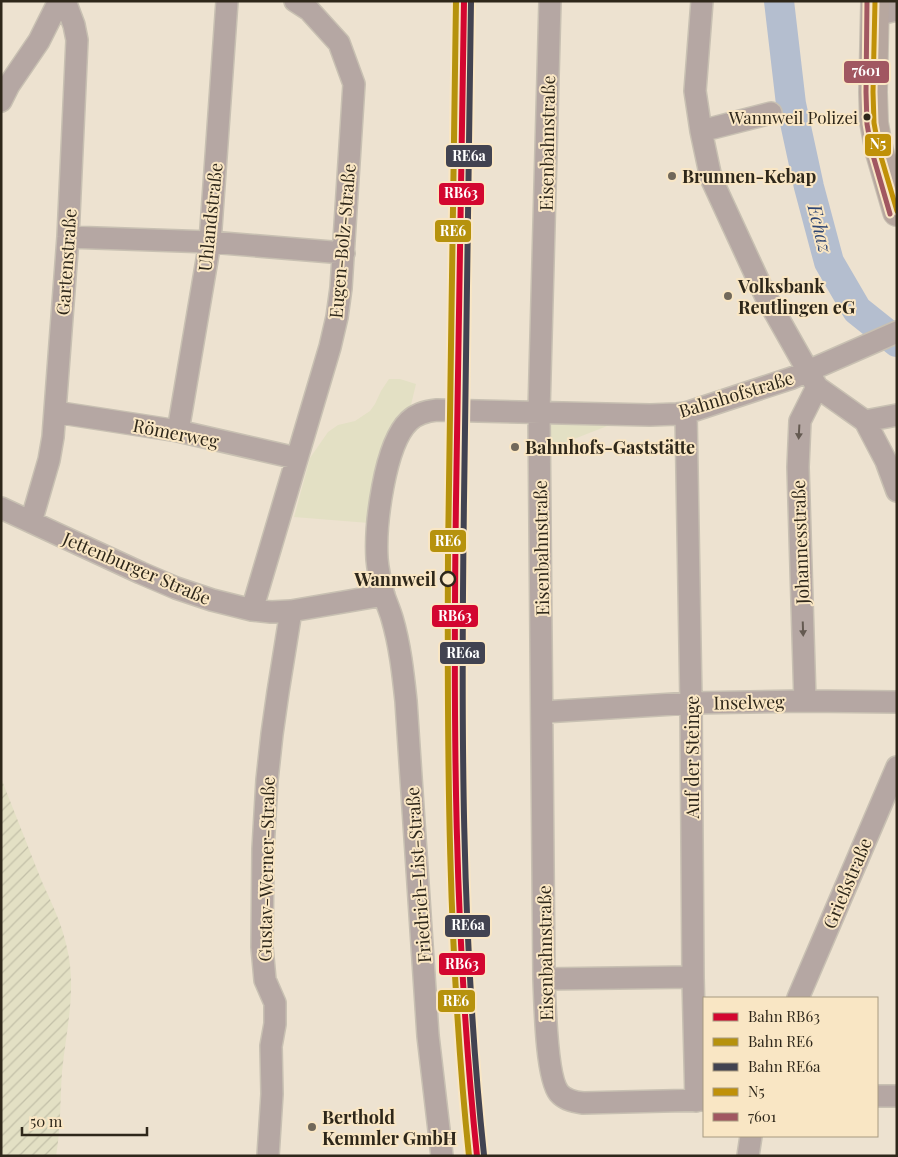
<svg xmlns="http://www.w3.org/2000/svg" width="898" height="1157" font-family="'Playfair Display',serif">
<defs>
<pattern id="garden-furrows" width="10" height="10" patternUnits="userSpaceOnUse" patternTransform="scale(1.25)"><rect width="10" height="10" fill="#e3e0c4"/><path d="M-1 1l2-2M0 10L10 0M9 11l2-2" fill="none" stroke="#c3c0a8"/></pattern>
</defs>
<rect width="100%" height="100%" fill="#ede2d0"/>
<!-- grass -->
<path fill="#e3e0c4" d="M389,379H400L416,384L410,409L369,523L294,517L310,458L328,432L338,425L355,421L370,411L375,404L381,391Z
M551,419L620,421L551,448Z"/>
<!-- garden -->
<path fill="url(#garden-furrows)" d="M1,778C14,811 27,844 40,877C50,900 62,923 67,948C77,989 66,1031 62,1072C60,1100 61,1128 56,1156H1Z"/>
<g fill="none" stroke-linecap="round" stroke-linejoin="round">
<!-- river -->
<path stroke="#b4becf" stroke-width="30" d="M779,1L791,104L809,187L829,262L857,310L897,342"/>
<defs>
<path id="minor" d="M550,1L539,412L544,979C545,1001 546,1077 559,1093C565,1100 574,1102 583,1103L704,1100
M702,1L695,91L701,131L711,178L765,295L817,387L865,421L886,461L897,491
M875,15L897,10
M1,101L9,85L39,41L59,1
M701,131L771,113
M68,237L210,242L344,253
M55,412L178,431L296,458
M686,413L691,703L693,977L696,1101
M865,421L897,415
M178,431L210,242L227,1
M1,508L141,573L176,588L212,600L252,610L271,612L291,611L384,595
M31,522L49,460L53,437L68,237L77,40L74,25L65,1
M252,610L330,347L337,317L341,288L354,84L339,43L309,10L295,1
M805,701L798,467L800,421L817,387
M543,712L691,703L805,701L897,702
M544,979L693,977
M798,998L897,767
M877,1096H897
M268,1156L272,1094L271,1046L275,1024V1003L265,980L262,947L263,849L267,780L272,734L278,692L291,611
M442,1156L428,1036L406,701C403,673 400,645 392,618C390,611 387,604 384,596C381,584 378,572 377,559C375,526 384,445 409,421C417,413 427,411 437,410L650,415L677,414L686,413L792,378L897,332
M748,1156L751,1136"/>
<path id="major" d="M875,1L873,92L874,123L879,150L897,212"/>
</defs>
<!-- minor casing -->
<use href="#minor" stroke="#c8c0b2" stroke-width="24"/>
<!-- major casing -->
<use href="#major" stroke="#c8c0b2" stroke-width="30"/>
<!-- minor -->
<use href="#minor" stroke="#b5a7a3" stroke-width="21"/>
<!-- major -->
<use href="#major" stroke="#b7a79f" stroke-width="28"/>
<defs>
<path id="bus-1" d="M875,1L873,92L874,123L879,150L897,211"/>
<path id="bus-2" d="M867,1L866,92L867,124L872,152L890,214"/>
</defs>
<!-- bus-1 casing -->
<use href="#bus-1" stroke="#f9e6c4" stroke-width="9"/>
<!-- bus-2 casing -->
<use href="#bus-2" stroke="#f9e6c4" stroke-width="9"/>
<!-- bus-1 -->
<use href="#bus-1" stroke="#c09108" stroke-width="5"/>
<!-- bus-2 -->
<use href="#bus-2" stroke="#a15761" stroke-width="5"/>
<defs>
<path id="rail-1" d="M464,1C462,168 459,334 456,500C453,719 454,938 477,1156"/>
<path id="rail-2" d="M456,1C454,185 450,369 448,553C447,754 448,956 469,1156"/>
<path id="rail-3" d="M471,1C469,168 466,334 464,500C461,718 461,938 484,1155"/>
</defs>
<!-- rail-1 casing -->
<use href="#rail-1" stroke="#f9e6c4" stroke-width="10"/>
<!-- rail-2 casing -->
<use href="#rail-2" stroke="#f9e6c4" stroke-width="10"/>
<!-- rail-3 casing -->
<use href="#rail-3" stroke="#f9e6c4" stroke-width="10"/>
<!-- rail-1 -->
<use href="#rail-1" stroke="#d30730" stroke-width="6"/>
<!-- rail-2 -->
<use href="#rail-2" stroke="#b6920d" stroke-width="6"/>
<!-- rail-3 -->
<use href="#rail-3" stroke="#424351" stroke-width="6"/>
</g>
<!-- one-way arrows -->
<defs><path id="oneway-solid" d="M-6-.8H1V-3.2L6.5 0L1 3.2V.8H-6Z" transform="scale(1.25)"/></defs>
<g fill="#645a51">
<use href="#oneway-solid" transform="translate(799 432) rotate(93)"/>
<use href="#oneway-solid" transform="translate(803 629) rotate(88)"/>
</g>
<!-- markers -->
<circle fill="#2e271a" stroke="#f9e6c4" stroke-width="2" cx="867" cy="117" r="4.5"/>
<g fill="#71685a" stroke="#f9e6c4" stroke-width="2">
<circle cx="672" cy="176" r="5"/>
<circle cx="728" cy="296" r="5"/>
<circle cx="515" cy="447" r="5"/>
<circle cx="312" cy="1127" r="5"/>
</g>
<circle fill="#f9e6c4" stroke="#2e271a" stroke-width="2.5" cx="448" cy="579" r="7"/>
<g text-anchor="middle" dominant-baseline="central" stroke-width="4" stroke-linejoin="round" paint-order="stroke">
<!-- bus labels -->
<g font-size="17" fill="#2e271a" stroke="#f9e6c4" text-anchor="end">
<text x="858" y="117">Wannweil Polizei</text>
</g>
<!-- street labels -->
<g font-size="18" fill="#2e271a" stroke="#f9e6c4">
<text transform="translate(547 143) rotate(-89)">Eisenbahnstraße</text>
<text transform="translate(210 217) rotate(-84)">Uhlandstraße</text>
<text transform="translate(342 241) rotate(-85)">Eugen-Bolz-Straße</text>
<text transform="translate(66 262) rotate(-86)">Gartenstraße</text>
<text transform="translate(736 394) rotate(-17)">Bahnhofstraße</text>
<text transform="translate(176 433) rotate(11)">Römerweg</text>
<text transform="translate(800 542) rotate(-92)">Johannesstraße</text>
<text transform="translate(541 548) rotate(-91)">Eisenbahnstraße</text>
<text transform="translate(137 568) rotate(23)">Jettenburger Straße</text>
<text transform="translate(749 702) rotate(-1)">Inselweg</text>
<text transform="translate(692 757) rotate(-90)">Auf der Steinge</text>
<text transform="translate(266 869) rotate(-89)">Gustav-Werner-Straße</text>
<text transform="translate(418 875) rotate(-94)">Friedrich-List-Straße</text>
<text transform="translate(847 883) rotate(-67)">Grießstraße</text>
<text transform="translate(545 953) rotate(-91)">Eisenbahnstraße</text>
</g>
<!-- poi labels -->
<g font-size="18" font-weight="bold" fill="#2e271a" stroke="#f9e6c4" text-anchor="start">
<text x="682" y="176">Brunnen-Kebap</text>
<text x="738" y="286">Volksbank<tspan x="738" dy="21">Reutlingen eG</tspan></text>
<text x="525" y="447">Bahnhofs-Gaststätte</text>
<text x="322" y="1117">Berthold<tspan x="322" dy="21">Kemmler GmbH</tspan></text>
</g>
<!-- stop labels -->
<g font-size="18" font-weight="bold" fill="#2e271a" stroke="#f9e6c4" text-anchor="end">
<text x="436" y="579">Wannweil</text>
</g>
<!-- water labels -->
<g font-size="19" font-style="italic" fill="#2e4572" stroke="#f9e6c4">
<text transform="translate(821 228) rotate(76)">Echaz</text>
</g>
</g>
<g stroke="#f9e6c4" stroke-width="2">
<rect x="843" y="60" width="47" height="24" rx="5" fill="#a15761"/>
<rect x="864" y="133" width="28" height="24" rx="5" fill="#c09108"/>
<rect x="445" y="144" width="48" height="24" rx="5" fill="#424351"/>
<rect x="438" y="182" width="47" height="24" rx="5" fill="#d30730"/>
<rect x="434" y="219" width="38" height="24" rx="5" fill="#b6920d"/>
<rect x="429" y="529" width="38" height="24" rx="5" fill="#b6920d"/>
<rect x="431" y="604" width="48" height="24" rx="5" fill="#d30730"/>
<rect x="439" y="641" width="47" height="24" rx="5" fill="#424351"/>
<rect x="444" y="914" width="47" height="24" rx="5" fill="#424351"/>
<rect x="438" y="952" width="48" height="24" rx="5" fill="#d30730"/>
<rect x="437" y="989" width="39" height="24" rx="5" fill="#b6920d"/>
</g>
<g font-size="14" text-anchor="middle" font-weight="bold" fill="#fff">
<text x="866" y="76">7601</text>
<text x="878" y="149">N5</text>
<text x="469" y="161">RE6a</text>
<text x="461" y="198">RB63</text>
<text x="453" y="236">RE6</text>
<text x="448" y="546">RE6</text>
<text x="455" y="621">RB63</text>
<text x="463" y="658">RE6a</text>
<text x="468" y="930">RE6a</text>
<text x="462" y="969">RB63</text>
<text x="456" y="1006">RE6</text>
</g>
<!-- border -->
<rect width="898" height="1157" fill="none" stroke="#2e271a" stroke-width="5"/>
<!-- legend -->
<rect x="703" y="997" width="175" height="140" fill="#f9e6c4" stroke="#a89a80"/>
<rect x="713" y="1013" width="25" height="8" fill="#d30730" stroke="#a89a80"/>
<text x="748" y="1022" font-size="15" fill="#2e271a">Bahn RB63</text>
<rect x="713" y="1038" width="25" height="8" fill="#b6920d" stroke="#a89a80"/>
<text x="748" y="1047" font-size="15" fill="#2e271a">Bahn RE6</text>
<rect x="713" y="1063" width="25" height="8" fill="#424351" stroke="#a89a80"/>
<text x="748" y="1072" font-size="15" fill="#2e271a">Bahn RE6a</text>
<rect x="713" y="1088" width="25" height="8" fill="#c09108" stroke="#a89a80"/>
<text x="748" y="1097" font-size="15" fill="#2e271a">N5</text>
<rect x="713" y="1113" width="25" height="8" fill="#a15761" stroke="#a89a80"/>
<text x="748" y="1122" font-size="15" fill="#2e271a">7601</text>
<!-- scale -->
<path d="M22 1127v8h125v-8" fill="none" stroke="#2e271a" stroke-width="2.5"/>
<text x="30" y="1127" font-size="15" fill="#2e271a" stroke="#f9e6c4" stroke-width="4" paint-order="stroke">50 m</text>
</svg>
